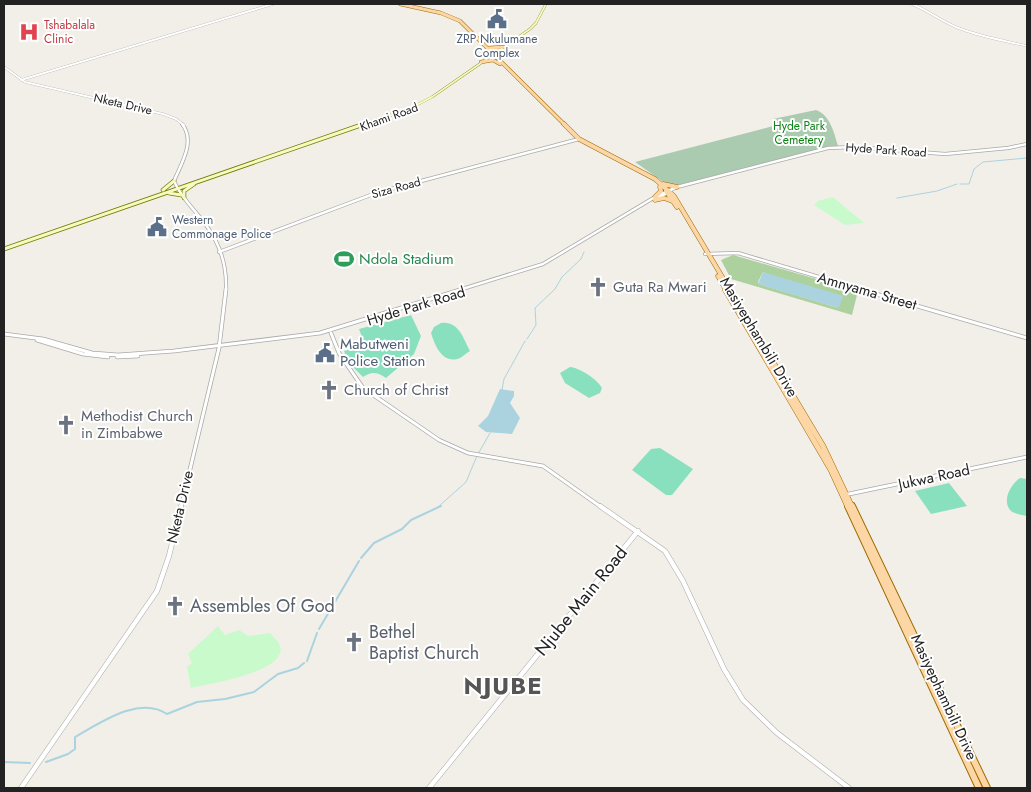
<svg xmlns="http://www.w3.org/2000/svg" width="1031" height="792" font-family="Jost,sans-serif">
<rect width="100%" height="100%" fill="#f2efe9"/>
<!-- forest -->
<path fill="#add19e" fill-rule="evenodd" d="M733,255L858,291L852,315L731,279L721,260ZM763,272L839,308L759,284L758,282Z"/>
<!-- cemetery -->
<path fill="#aacbaf" d="M816,110C830,115 834,132 838,146L826,147L674,186H669L635,162L777,125L773,119Z"/>
<!-- park -->
<path fill="#c8facc" d="M833,197L864,223L845,225L814,205L818,201Z
M218,626L225,635L239,630L248,636L270,633C272,636 276,639 278,642C297,671 207,684 191,688L187,667L192,663L188,654Z"/>
<!-- pitch -->
<path fill="#88e0be" d="M411,315L421,336L414,354L386,378C377,372 372,371 363,377L349,363L344,351L365,345L359,329Z
M441,323C459,321 463,338 470,351C466,353 464,356 460,358C443,365 435,346 431,333L434,327Z
M570,367C580,368 597,379 602,388L600,393L589,398L565,383L560,373Z
M660,448L693,469L672,495H666L632,470L651,449Z
M1020,478L1027,479V516C1022,515 1015,514 1011,511C1001,501 1011,484 1020,478Z
M949,483L967,506L931,514L915,491Z"/>
<!-- water -->
<path fill="#aad3df" d="M763,272L843,296L839,308L758,284Z
M500,389L514,391V396L510,403L520,418L512,434L486,432L478,426L488,416Z"/>
<g fill="none" stroke-linecap="round" stroke-linejoin="round">
<!-- stream-far1 -->
<path stroke="#aad3df" stroke-width="1" d="M960,184H969L974,169L983,162L1027,158
M897,198L937,191L957,184
M527,339L536,325L535,308L555,289L562,277L581,259L584,252
M502,390L504,379L525,341
M478,454L490,433
M438,507L466,482L477,456"/>
<!-- stream -->
<path stroke="#aad3df" stroke-width="2" d="M361,558L374,543L402,529L411,520L441,506
M319,629L359,561
M307,661L317,633
M4,762L30,763
M46,762L68,754L75,749V737C100,723 140,695 167,714L197,702L225,699L254,692L278,674L298,668L304,663"/>
<defs>
<path id="tertiary-far3" d="M912,4C929,11 944,23 961,29C982,37 1006,41 1027,46
M4,67L25,82L163,114L176,119L184,125
M21,80L273,4"/>
<path id="tertiary-far2" d="M182,124C196,141 181,164 174,181C181,198 195,210 206,225C220,244 227,266 226,290
M656,199L669,192
M219,252L376,193L579,139
M705,254L738,253L863,290
M459,290L543,264L655,197L677,187L828,148L854,147L945,154L1008,148L1027,144"/>
<path id="tertiary-far1" d="M859,289L1027,338
M331,333L339,353L363,388L439,440L468,453L543,466L601,507
M4,334L43,339L92,353L118,355L174,351L320,333L463,289
M37,340L83,354L108,357
M117,357L138,356
M844,495L1027,457
M181,507L219,348L226,289"/>
<path id="tertiary" d="M600,506L665,551L683,581L724,669L743,700L777,733L849,788
M21,788L157,591L169,556L181,506
M429,788L638,531"/>
<path id="secondary-far1" d="M361,125L409,109L432,97L530,29L536,23L546,4"/>
<path id="secondary" d="M163,190L174,181
M169,193L181,195
M184,198V191L194,184
M4,249L364,124"/>
<path id="primary-far3" d="M400,4L441,13L460,21L565,125
M489,48L503,47
M481,62L493,60L500,64"/>
<path id="primary-far2" d="M564,124L579,139L655,179L674,196L730,290
M663,184L677,187
M666,191L677,207
M655,197L661,191L660,187
M655,200L664,198L672,201
M718,276L726,290"/>
<path id="primary-far1" d="M725,289L831,470L848,507
M729,289L823,446L852,507"/>
<path id="primary" d="M848,506L979,788
M852,506L987,788"/>
</defs>
<!-- tertiary-far3 casing -->
<use href="#tertiary-far3" stroke="#a9a9a9" stroke-width="2.5"/>
<!-- tertiary-far2 casing -->
<use href="#tertiary-far2" stroke="#a9a9a9" stroke-width="4"/>
<!-- tertiary-far1 casing -->
<use href="#tertiary-far1" stroke="#a9a9a9" stroke-width="4.5"/>
<!-- tertiary casing -->
<use href="#tertiary" stroke="#a9a9a9" stroke-width="5.5"/>
<!-- secondary-far1 casing -->
<use href="#secondary-far1" stroke="#707d05" stroke-width="2.5"/>
<!-- secondary casing -->
<use href="#secondary" stroke="#707d05" stroke-width="4.5"/>
<!-- primary-far3 casing -->
<use href="#primary-far3" stroke="#a06b00" stroke-width="4"/>
<!-- primary-far2 casing -->
<use href="#primary-far2" stroke="#a06b00" stroke-width="5"/>
<!-- primary-far1 casing -->
<use href="#primary-far1" stroke="#a06b00" stroke-width="6"/>
<!-- primary casing -->
<use href="#primary" stroke="#a06b00" stroke-width="8"/>
<!-- tertiary-far3 -->
<use href="#tertiary-far3" stroke="#fff" stroke-width="2"/>
<!-- tertiary-far2 -->
<use href="#tertiary-far2" stroke="#fff" stroke-width="2.5"/>
<!-- tertiary-far1 -->
<use href="#tertiary-far1" stroke="#fff" stroke-width="3"/>
<!-- tertiary -->
<use href="#tertiary" stroke="#fff" stroke-width="4.5"/>
<!-- secondary-far1 -->
<use href="#secondary-far1" stroke="#f7fabf" stroke-width="2"/>
<!-- secondary -->
<use href="#secondary" stroke="#f7fabf" stroke-width="3"/>
<!-- primary-far3 -->
<use href="#primary-far3" stroke="#fcd6a4" stroke-width="3"/>
<!-- primary-far2 -->
<use href="#primary-far2" stroke="#fcd6a4" stroke-width="4"/>
<!-- primary-far1 -->
<use href="#primary-far1" stroke="#fcd6a4" stroke-width="5"/>
<!-- primary -->
<use href="#primary" stroke="#fcd6a4" stroke-width="6"/>
</g>
<!-- icons -->
<defs>
<symbol id="civic-bare" viewBox="-9 -9 18 18"><path d="M-.6-6.5H3V-4.5H.6V-3L4-1V1h2V6H-6V1h2V-1L-.6-3ZM-1.2 2.5V6h2.4V2.5Z" fill="#5c6f8a" stroke="#fff" stroke-width="2.5" paint-order="stroke"/></symbol>
<symbol id="hospital-bare" viewBox="-9 -9 18 18"><path d="M-5-5h3v3.5h4V-5h3V5h-3V1.5h-4V5h-3Z" fill="#e0444e" stroke="#fff" stroke-width="2.5" paint-order="stroke"/></symbol>
<symbol id="stadium-bare" viewBox="-9 -9 18 18"><path d="M0-5a6.5 5 0 1 0 0 10a6.5 5 0 1 0 0-10ZM-3.5-1.8h7v3.6h-7Z" fill="#2e9e5b" stroke="#fff" stroke-width="2.5" paint-order="stroke"/></symbol>
<symbol id="church-bare" viewBox="-9 -9 18 18"><path d="M-1.2-6h2.4v3.5h3.3v2.4h-3.3V6h-2.4V-.1h-3.3v-2.4h3.3Z" fill="#6b7280" stroke="#fff" stroke-width="2.5" paint-order="stroke"/></symbol>
</defs>
<g fill-rule="evenodd">
<use href="#civic-bare" x="483" y="5" width="28" height="28"/>
<use href="#hospital-bare" x="15" y="18" width="28" height="28"/>
<use href="#civic-bare" x="143" y="213" width="28" height="28"/>
<use href="#stadium-bare" x="330" y="245" width="28" height="28"/>
<use href="#church-bare" x="584" y="273" width="28" height="28"/>
<use href="#civic-bare" x="311" y="339" width="28" height="28"/>
<use href="#church-bare" x="315" y="376" width="28" height="28"/>
<use href="#church-bare" x="52" y="411" width="28" height="28"/>
<use href="#church-bare" x="161" y="592" width="28" height="28"/>
<use href="#church-bare" x="340" y="628" width="28" height="28"/>
</g>
<g text-anchor="middle" dominant-baseline="central" stroke-width="4" stroke-linejoin="round" paint-order="stroke">
<!-- far-health labels -->
<g font-size="12" fill="#be3a42" stroke="#fff" text-anchor="start">
<text x="44" y="25">Tshabalala<tspan x="44" dy="14">Clinic</tspan></text>
</g>
<!-- far-service labels -->
<g font-size="12" fill="#4e5e75" stroke="#fff">
<text x="497" y="39">ZRP Nkulumane<tspan x="497" dy="14">Complex</tspan></text>
<text x="172" y="220" text-anchor="start">Western<tspan x="172" dy="14">Commonage Police</tspan></text>
</g>
<!-- far-street labels -->
<g font-size="12" fill="#222" stroke="#fff">
<text transform="translate(123 104) rotate(13)">Nketa Drive</text>
<text transform="translate(389 117) rotate(-20)">Khami Road</text>
<text transform="translate(886 150) rotate(4)">Hyde Park Road</text>
<text transform="translate(396 188) rotate(-15)">Siza Road</text>
</g>
<!-- far-park labels -->
<g font-size="12" fill="#0c8416" stroke="#fff">
<text x="799" y="126">Hyde Park<tspan x="799" dy="14">Cemetery</tspan></text>
</g>
<!-- leisure labels -->
<g font-size="15" fill="#27864d" stroke="#fff" text-anchor="start">
<text x="359" y="259">Ndola Stadium</text>
</g>
<!-- worship labels -->
<g font-size="15" fill="#5b616d" stroke="#fff" text-anchor="start">
<text x="613" y="287">Guta Ra Mwari</text>
<text x="344" y="390">Church of Christ</text>
<text x="81" y="416">Methodist Church<tspan x="81" dy="17">in Zimbabwe</tspan></text>
</g>
<!-- street labels -->
<g font-size="15" fill="#222" stroke="#fff">
<text transform="translate(867 291) rotate(16)">Amnyama Street</text>
<text transform="translate(416 306) rotate(-17)">Hyde Park Road</text>
<text transform="translate(759 337) rotate(59)">Masiyephambili Drive</text>
<text transform="translate(934 477) rotate(-12)">Jukwa Road</text>
<text transform="translate(180 507) rotate(-77)">Nketa Drive</text>
<text transform="translate(944 697) rotate(65)">Masiyephambili Drive</text>
</g>
<!-- service labels -->
<g font-size="15" fill="#4e5e75" stroke="#fff" text-anchor="start">
<text x="340" y="344">Mabutweni<tspan x="340" dy="17">Police Station</tspan></text>
</g>
<!-- near-street labels -->
<g font-size="18" fill="#222" stroke="#fff">
<text transform="translate(581 601) rotate(-51)">Njube Main Road</text>
</g>
<!-- near-worship labels -->
<g font-size="18" fill="#5b616d" stroke="#fff" text-anchor="start">
<text x="190" y="606">Assembles Of God</text>
<text x="369" y="632">Bethel<tspan x="369" dy="21">Baptist Church</tspan></text>
</g>
<!-- near-district labels -->
<g font-size="24" font-weight="bold" letter-spacing="1" fill="#555" stroke="#fff">
<text x="503" y="685">NJUBE</text>
</g>
</g>
<!-- border -->
<rect width="1031" height="792" fill="none" stroke="#222222" stroke-width="10"/>
</svg>
